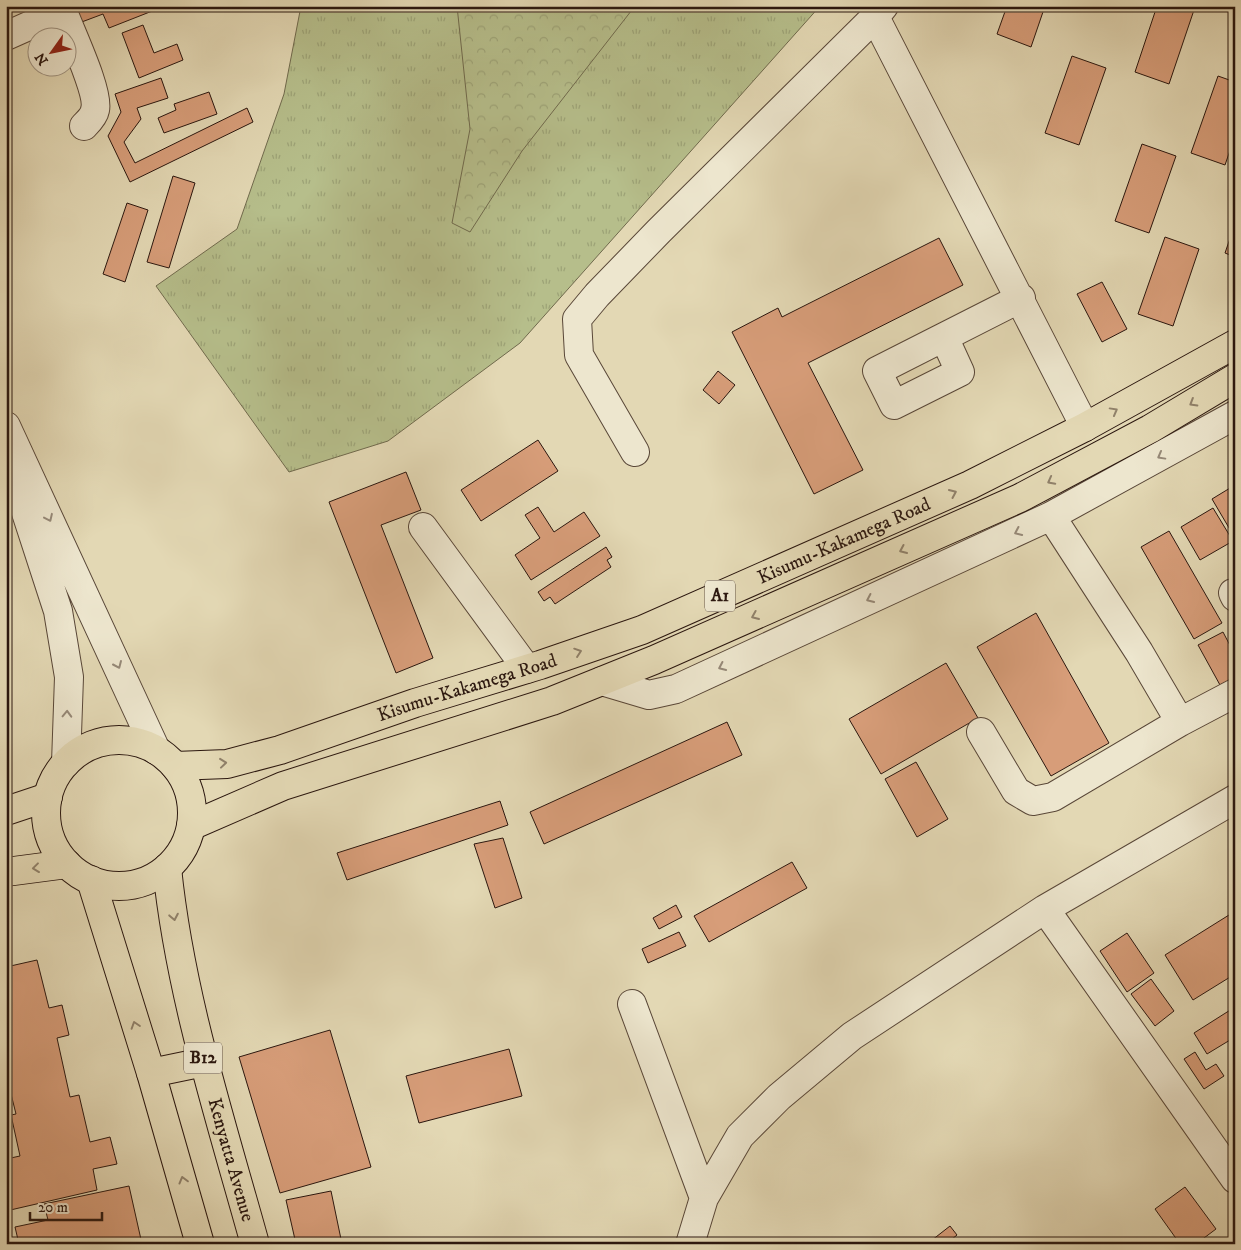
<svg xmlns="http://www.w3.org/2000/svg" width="1241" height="1250" font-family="'IM FELL DW Pica',serif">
<defs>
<pattern id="grass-tufts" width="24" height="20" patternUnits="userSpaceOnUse" patternTransform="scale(1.25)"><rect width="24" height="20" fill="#b6be8b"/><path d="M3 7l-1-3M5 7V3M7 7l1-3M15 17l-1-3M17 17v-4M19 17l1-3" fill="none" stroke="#9da377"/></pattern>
<pattern id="forest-crowns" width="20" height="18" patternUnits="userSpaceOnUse" patternTransform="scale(1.25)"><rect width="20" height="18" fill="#b6be8b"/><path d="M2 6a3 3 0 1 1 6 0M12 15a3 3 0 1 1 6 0" fill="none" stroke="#9da377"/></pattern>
</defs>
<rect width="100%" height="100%" fill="#e3d8b4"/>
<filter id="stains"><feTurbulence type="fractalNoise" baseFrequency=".004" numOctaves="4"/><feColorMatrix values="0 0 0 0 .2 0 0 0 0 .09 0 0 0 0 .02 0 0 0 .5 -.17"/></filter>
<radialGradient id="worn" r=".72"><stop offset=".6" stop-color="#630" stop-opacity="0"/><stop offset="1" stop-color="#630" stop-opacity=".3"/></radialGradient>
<!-- grass -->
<path fill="url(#grass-tufts)" stroke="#706a4d" d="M301,6H820L520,343L388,441L289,472L156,286L237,229L284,94Z"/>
<!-- forest -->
<path fill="url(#forest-crowns)" stroke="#706a4d" d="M457,6H635L522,151L470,232L452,223L470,129Z"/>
<!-- building -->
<path fill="#d79d79" stroke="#2b170f" d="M72,6H165L109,28L103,14L79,23Z
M1007,6H1045L1031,47L997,34Z
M1157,6L1195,7L1169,84L1135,72Z
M143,25L154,53L177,44L183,60L139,78L122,33Z
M1072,56L1106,68L1079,145L1045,133Z
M1218,76L1235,82V136L1225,165L1191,153Z
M161,78L168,98L137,108L141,119L124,142L135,163L247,108L253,122L130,182L108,136L121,112L115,94Z
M209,92L217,114L164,133L158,118L176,110L174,104Z
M1142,144L1176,156L1149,233L1115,221Z
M173,176L195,183L169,268L147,262Z
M127,203L148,210L125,282L103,274Z
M1235,224V257L1225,253Z
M1165,237L1199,249L1173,326L1138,314Z
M939,238L963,285L808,363L863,470L814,494L732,332L778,308L782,317Z
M1102,282L1127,329L1102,342L1077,294Z
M718,371L735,385L719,404L703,390Z
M538,440L558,471L481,521L461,490Z
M406,472L421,510L381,525L433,658L396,673L329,502Z
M1235,485V538L1212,499Z
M538,507L554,532L584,512L600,536L531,580L515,555L540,538L525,515Z
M1213,508L1233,541L1200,560L1181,527Z
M1169,531L1222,623L1194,639L1141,547Z
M606,547L612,557L607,560L611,567L555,604L550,597L544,601L538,592Z
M1036,613L1109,743L1051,776L977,647Z
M1223,632L1235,655V677L1220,685L1198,645Z
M946,663L978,718L881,774L849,719Z
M727,722L742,755L544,844L530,812Z
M916,762L948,819L917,837L885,779Z
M500,801L508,825L347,880L337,853Z
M503,838L522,898L495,908L474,844Z
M792,862L807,888L709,942L694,916Z
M676,905L682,917L659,929L653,918Z
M1229,915L1235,924V974L1193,1000L1165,955Z
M679,932L686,946L648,963L642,949Z
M1127,933L1154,973L1127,992L1100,951Z
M37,960L49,1008L62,1005L69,1035L57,1038L70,1097L79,1095L90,1142L110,1137L117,1164L93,1169L97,1190L6,1211V1159L20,1156L11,1115L16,1114L6,1074V967Z
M1151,979L1174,1011L1155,1026L1131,994Z
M1235,1007V1037L1207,1054L1194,1033Z
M330,1030L371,1167L280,1193L239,1057Z
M509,1049L522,1096L419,1123L406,1076Z
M1195,1052L1206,1070L1216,1064L1224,1076L1204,1089L1184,1059Z
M129,1186L142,1244H19L15,1227L48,1220L44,1204Z
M1185,1187L1216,1229L1196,1244H1180L1155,1209Z
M331,1191L342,1244H296L286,1200Z
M950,1226L957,1235L946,1244H927Z"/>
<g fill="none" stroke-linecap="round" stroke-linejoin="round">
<defs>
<path id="minor" d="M61,6C68,27 100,92 95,110C94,116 88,122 84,126
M884,6L875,17L1085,427
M6,36L62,11
M944,337L960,372L894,405L877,371L1021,298
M6,426L156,750
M635,452L579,355L577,319L597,295L659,231L875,17
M15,479L58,611L69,677L66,763
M423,527L527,669
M1233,593L1235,597
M602,681L649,695L676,689L1051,516L1235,415
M1180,722L1235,693
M981,732L1016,791L1033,801L1053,797L1180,722L1139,652L1051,516
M1045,909L1235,1179
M632,1004L704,1198
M690,1244L704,1198L740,1136L779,1097L852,1036L1045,909L1235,799"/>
<g id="highway">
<circle cx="119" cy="813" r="73"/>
<path id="s1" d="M175,766L227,764L280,750L415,703L540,665L642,630L970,485L1085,427L1235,344"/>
<path d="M6,811L48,797"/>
<path d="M191,826L283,786L552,701L654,660L1020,498L1150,429L1235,378"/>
<path id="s2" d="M167,868C180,996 221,1121 255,1244"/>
<path d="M6,872L67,864"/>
<path d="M91,880L151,1073L200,1244"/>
<path d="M151,1073L204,1062"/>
</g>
</defs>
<!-- minor casing -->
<use href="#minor" stroke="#594738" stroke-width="30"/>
<!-- highway casing -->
<use href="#highway" stroke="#2b170f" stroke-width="30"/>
<!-- minor -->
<use href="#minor" stroke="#ede6ce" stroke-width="28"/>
<!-- highway -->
<use href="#highway" stroke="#e3d8b4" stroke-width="28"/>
</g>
<!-- one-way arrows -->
<defs><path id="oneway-chevron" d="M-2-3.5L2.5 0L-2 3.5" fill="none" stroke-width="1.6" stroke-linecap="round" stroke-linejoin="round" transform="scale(1.25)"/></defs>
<g stroke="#90816a">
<use href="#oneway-chevron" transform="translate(1193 403) rotate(149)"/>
<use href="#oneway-chevron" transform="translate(1114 411) rotate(-29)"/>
<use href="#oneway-chevron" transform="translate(1051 481) rotate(152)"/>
<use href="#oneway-chevron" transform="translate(953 493) rotate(-24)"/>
<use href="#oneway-chevron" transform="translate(903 550) rotate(156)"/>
<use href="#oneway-chevron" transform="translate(755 616) rotate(157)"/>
<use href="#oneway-chevron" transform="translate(578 652) rotate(-19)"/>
<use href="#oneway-chevron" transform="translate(223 763) rotate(-6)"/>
<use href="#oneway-chevron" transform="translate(36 868) rotate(173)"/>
<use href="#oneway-chevron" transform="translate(174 917) rotate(79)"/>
<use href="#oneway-chevron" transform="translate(135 1025) rotate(-108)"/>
<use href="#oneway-chevron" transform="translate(183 1180) rotate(-105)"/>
</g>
<g stroke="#968978">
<use href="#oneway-chevron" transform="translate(1161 456) rotate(151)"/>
<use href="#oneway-chevron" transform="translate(49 518) rotate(65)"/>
<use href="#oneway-chevron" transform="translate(1018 532) rotate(155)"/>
<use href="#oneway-chevron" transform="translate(870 599) rotate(155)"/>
<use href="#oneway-chevron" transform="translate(118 665) rotate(66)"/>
<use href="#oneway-chevron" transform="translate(722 667) rotate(155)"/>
<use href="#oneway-chevron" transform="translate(67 714) rotate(-88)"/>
</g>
<g text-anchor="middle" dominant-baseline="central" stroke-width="4.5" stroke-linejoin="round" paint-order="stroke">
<!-- shield labels -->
<g fill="#ede6ce" stroke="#655548" stroke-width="1">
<rect x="705" y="580.5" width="30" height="31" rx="4"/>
<rect x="184" y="1042.5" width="38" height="31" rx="4"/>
</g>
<g font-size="18" font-weight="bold" fill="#2b170f">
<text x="720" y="596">A1</text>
<text x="203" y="1058">B12</text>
</g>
<!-- street labels -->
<g font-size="19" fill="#2b170f" stroke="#ede6ce">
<text stroke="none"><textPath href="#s1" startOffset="709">Kisumu-Kakamega Road</textPath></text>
<text stroke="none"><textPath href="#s1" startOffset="304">Kisumu-Kakamega Road</textPath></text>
<text stroke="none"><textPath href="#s2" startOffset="299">Kenyatta Avenue</textPath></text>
</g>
</g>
<!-- margin -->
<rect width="1241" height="1250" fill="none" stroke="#e3d8b4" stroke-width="25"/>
<rect x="8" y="8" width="1226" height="1235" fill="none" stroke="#2b170f" stroke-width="2.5"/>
<rect x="12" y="12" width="1216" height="1225" fill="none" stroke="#2b170f"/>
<!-- north arrow -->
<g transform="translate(52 52) rotate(237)"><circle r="24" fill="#ede6ce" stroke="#9f9382"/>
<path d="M0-4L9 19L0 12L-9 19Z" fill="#8f2418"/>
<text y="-8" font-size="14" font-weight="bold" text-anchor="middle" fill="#2b170f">N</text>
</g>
<!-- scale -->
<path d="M30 1212v8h72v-8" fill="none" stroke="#2b170f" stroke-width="2.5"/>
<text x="38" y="1212" font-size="15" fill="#2b170f" stroke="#ede6ce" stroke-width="4" paint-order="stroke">20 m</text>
<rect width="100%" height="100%" filter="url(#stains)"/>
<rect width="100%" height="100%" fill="url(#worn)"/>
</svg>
